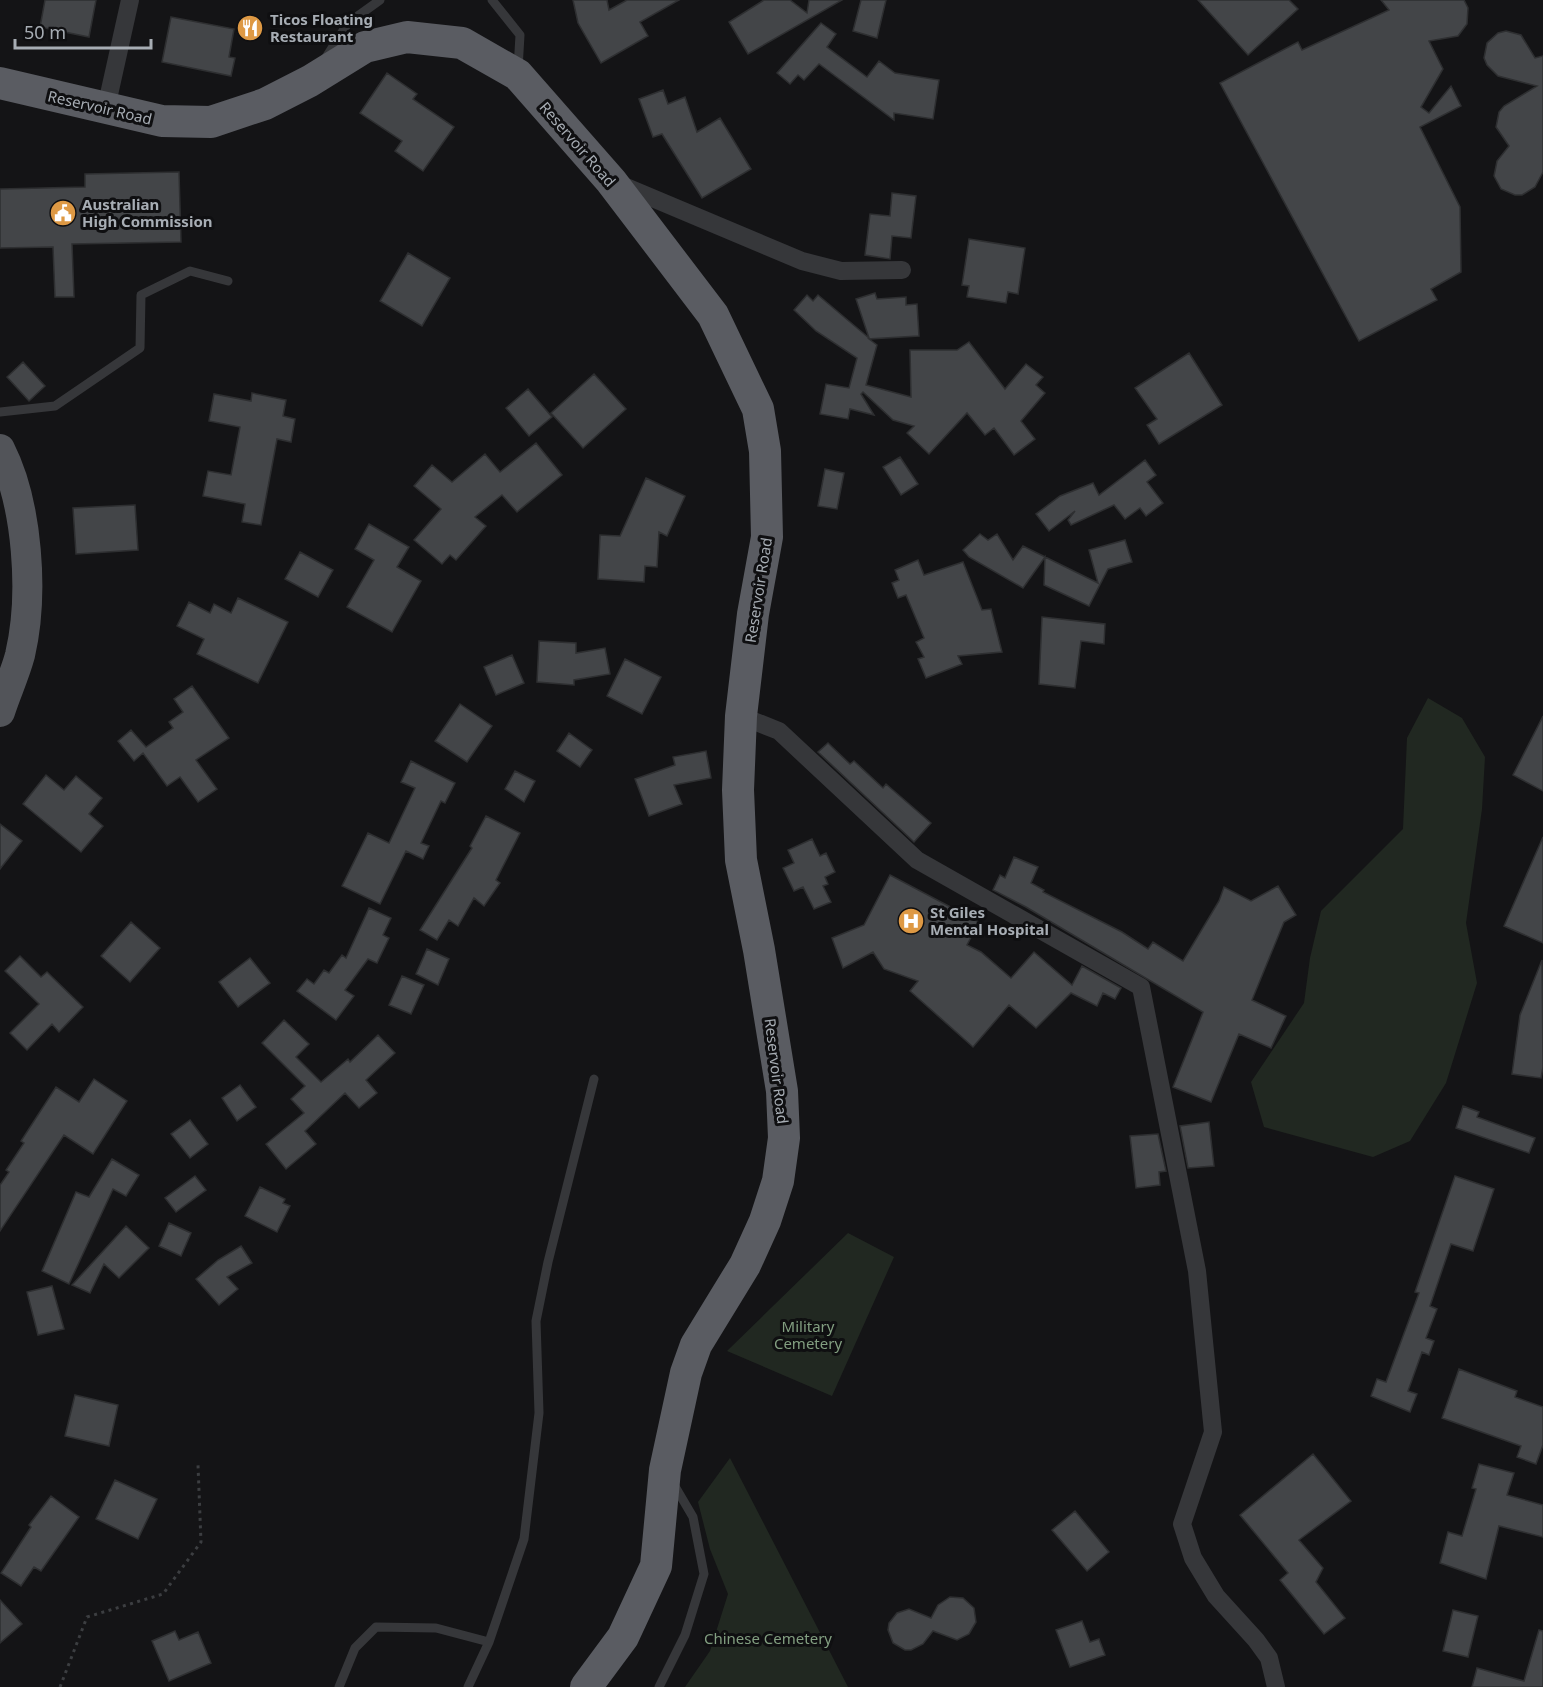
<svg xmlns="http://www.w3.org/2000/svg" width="1543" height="1687" font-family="'Noto Sans',sans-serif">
<rect width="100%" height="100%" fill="#141416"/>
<!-- green -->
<path fill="#212821" d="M1428,698L1462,718L1485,757L1482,809L1466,923L1477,983L1446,1083L1410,1141L1373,1157L1264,1127L1251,1082L1304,1003L1310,958L1321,911L1403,829L1407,738Z
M848,1233L894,1257L832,1396L727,1351Z
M730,1458L848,1687H685L710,1651L728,1594L710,1549L698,1502Z"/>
<!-- building -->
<path fill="#434548" stroke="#2e2f31" stroke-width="1.5" d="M45,0H96L89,37L40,27Z
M573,0H607L609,10L627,0H679L640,22L648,36L601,63L578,23Z
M764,0H790L807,13L809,0H842L748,54L729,22Z
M861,0H886L877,38L853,31Z
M1198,0H1289L1298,9L1248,55Z
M1381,0H1464L1468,8L1467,24L1458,36L1429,41L1443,69L1421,107L1429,113L1451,86L1461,106L1420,127L1460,207L1461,272L1431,289L1437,300L1359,341L1220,83L1298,42L1302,50L1389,10Z
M171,17L234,29L229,57L235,58L231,76L162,62Z
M821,23L836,34L827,47L867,77L879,61L895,73L939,80L933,119L894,113V120L819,64L804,80L798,75L790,84L777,73Z
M1506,31L1521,35L1535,58L1543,56V172L1535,187L1522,195H1515L1501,189L1494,176L1497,161L1509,146L1496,127L1499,112L1504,106L1537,86L1498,76L1487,65L1484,58L1487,43L1498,33Z
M387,73L417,94L413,99L454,127L423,171L395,151L402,141L360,113Z
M663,90L668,104L685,97L697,132L720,118L751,169L702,198L662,134L653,137L639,99Z
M179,172L181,242L72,244L74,297H55L53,247L0,248V189L85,187V174Z
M892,193L916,196L911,238L892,236L890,259L865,255L870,214L890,216Z
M969,239L1025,248L1018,294L1008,292L1006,303L967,297L969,286L962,285Z
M408,253L450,278L422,326L380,301Z
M875,293L877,299L906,297V305L917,304L919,336L869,339L877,345L866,385L911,397L910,350H957L969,342L1005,389L1026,364L1043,377L1036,385L1045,393L1021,421L1035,439L1014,455L994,428L985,435L967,413L929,454L907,433L914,426L893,420L863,392L861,394L874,415L850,409L848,419L820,414L826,384L849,388L857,358L816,331L794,310L807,295L813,301L818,295L869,338L856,299Z
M1189,353L1222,405L1159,444L1147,425L1157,419L1135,388Z
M23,362L45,386L29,401L7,377Z
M594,374L626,409L583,448L551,413Z
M528,389L552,417L529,436L506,408Z
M252,393L286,400L283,416L295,419L291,442L277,439L261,525L242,522L245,504L203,496L208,471L231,475L240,427L209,421L214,394L251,401Z
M536,443L562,475L517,512L502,495L475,517L486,526L456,560L450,555L442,564L414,540L441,509L414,486L432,465L452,482L485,454L500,472Z
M900,457L918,484L901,495L883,467Z
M1145,460L1156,475L1147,482L1163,503L1146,516L1140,508L1125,519L1114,505L1071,525L1068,520L1075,511L1049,531L1036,514L1060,496L1093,483L1099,495Z
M825,469L844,473L837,509L818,506Z
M646,478L685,496L667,536L659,532L657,567L645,566L644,582L598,579L600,535L620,536Z
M135,505L138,550L76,554L73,508Z
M369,524L409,547L397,567L421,581L392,632L347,607L374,560L355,549Z
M980,534L988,540L997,534L1013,560L1023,546L1098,583L1089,550L1125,540L1132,562L1108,569L1089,606L1044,585L1045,557L1023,588L969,557L963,550Z
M300,552L333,570L318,597L285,579Z
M918,560L924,575L963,562L982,610L991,609L1002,652L958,656L962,664L926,678L918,659L924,657L916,642L924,638L906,595L898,598L892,583L899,580L895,570Z
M238,598L288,622L258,683L197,654L204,639L177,626L189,602L210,613L214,604L231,613Z
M1042,617L1105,624L1104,644L1081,641L1075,688L1039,684Z
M539,641L576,643V653L605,648L610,674L574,680V685L537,682Z
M512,655L524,683L496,695L484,667Z
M625,659L661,677L642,714L607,696Z
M192,686L229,738L196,760L217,789L198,802L180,777L167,786L143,753L134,761L118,741L131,730L146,747L173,728L169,722L183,712L174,699Z
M460,704L492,726L467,762L435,741Z
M1543,716V791L1513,775Z
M569,733L592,750L580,767L557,751Z
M828,743L850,764L854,761L883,788L886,784L931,823L914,842L818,752Z
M706,751L711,778L674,785L682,804L649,816L635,779L675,765L673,757Z
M411,761L455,783L445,803L441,801L421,843L429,846L423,859L406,851L380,904L342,886L368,833L389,843L415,788L401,782Z
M515,771L535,781L524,802L505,789Z
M46,775L64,790L76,776L102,798L89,814L103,826L81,852L23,804Z
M486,816L520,833L496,880L500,883L484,906L474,898L458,926L449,920L437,940L420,930L472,848L470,846Z
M0,824L22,841L0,869Z
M1543,837V943L1504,926Z
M812,839L820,856L826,853L835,872L825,877L828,884L823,886L831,902L814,909L803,887L794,891L783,868L794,863L788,850Z
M1014,857L1038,867L1031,883L1044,890L1043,892L1122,932L1148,949L1153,942L1183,961L1219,901L1224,887L1251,901L1278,886L1296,915L1284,922L1252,1000L1286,1016L1271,1048L1239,1034L1211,1102L1173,1087L1203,1012L1026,907L993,890L1000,875L1005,878Z
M890,875L979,922L967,945L981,952L1011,978L1034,952L1072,985L1082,966L1121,988L1115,999L1103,993L1097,1006L1071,993L1036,1028L1009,1005L973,1047L910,991L918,981L884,969L873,952L843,968L832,938L864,925Z
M369,908L391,918L383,935L389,938L377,963L368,959L345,990L354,996L336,1020L297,991L307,979L314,984L324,970L329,973L342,955L346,958Z
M131,922L160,948L130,982L101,956Z
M427,949L449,959L438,985L416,974Z
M20,956L41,977L47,972L83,1007L59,1032L52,1024L27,1050L10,1033L39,1004L5,971Z
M250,958L270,983L238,1007L219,982Z
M1542,960L1543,1067L1541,1078L1512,1074L1520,1015Z
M402,976L424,985L411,1014L389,1005Z
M284,1020L309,1044L296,1057L321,1082L348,1059L350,1062L378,1035L395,1053L366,1080L377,1093L359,1108L345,1093L305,1131L316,1144L286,1169L266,1144L304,1113L291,1099L305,1086L262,1043Z
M94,1079L127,1101L93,1154L64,1135L0,1231V1185L9,1172L6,1170L24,1143L21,1141L56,1087L79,1102Z
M240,1085L256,1107L237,1121L222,1098Z
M1463,1106L1479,1112L1477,1117L1535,1138L1529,1153L1456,1128Z
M190,1120L208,1144L190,1158L171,1134Z
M1209,1122L1214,1166L1188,1168L1180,1126Z
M1158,1134L1166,1171L1159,1172L1160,1185L1136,1188L1130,1136Z
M112,1159L139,1175L126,1196L113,1189L69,1284L42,1271L76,1192L89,1197Z
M195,1176L206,1190L176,1212L165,1198Z
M1455,1176L1494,1189L1473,1251L1451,1244L1430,1306L1437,1309L1426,1338L1434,1341L1429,1355L1422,1352L1408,1391L1417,1394L1410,1412L1371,1396L1377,1379L1386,1382L1419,1293L1415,1292Z
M260,1187L285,1199L283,1203L290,1206L277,1232L245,1216Z
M169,1223L191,1233L181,1256L159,1246Z
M126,1226L149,1248L119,1278L104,1264L90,1293L72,1285Z
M241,1246L252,1263L227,1277L238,1289L219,1305L196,1279L218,1260Z
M52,1286L64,1329L38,1335L27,1292Z
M1459,1369L1517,1391L1515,1397L1543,1407V1445L1536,1464L1517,1457L1521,1446L1442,1418Z
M75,1395L118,1405L109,1446L65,1436Z
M1313,1454L1351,1501L1299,1540L1323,1568L1316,1582L1345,1618L1324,1634L1280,1580L1288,1573L1240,1515Z
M1479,1464L1514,1473L1507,1495L1543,1505V1537L1499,1526L1486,1579L1440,1563L1448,1532L1462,1536L1476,1489L1472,1488Z
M115,1480L157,1499L138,1539L96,1519Z
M51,1496L79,1517L41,1571L34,1567L21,1586L1,1573L31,1527L29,1525Z
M1075,1511L1109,1552L1087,1571L1052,1530Z
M950,1597L963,1598L974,1608L976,1622L969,1634L957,1640L933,1631L923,1644L911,1650H905L893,1643L888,1630L889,1623L897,1613L909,1609L931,1618L938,1605Z
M0,1600L22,1624L0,1643Z
M1453,1610L1478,1616L1468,1657L1443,1651Z
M1082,1621L1090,1642L1099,1639L1105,1655L1070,1667L1056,1630Z
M1539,1630L1543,1631V1687H1472L1477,1668L1524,1681Z
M175,1631L179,1640L198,1632L211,1663L169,1681L152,1641Z"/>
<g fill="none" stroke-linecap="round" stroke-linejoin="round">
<!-- path -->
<path stroke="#3c3e41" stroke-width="3" stroke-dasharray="3 4.5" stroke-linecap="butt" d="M60,1687L87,1617L163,1594L201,1542L198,1465"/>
<!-- service -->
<path stroke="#36373a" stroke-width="9" d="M492,0L520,35L518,69
M325,59L348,23L380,0
M0,412L55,406L140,348L141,295L190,271L228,281
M339,1687L355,1648L376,1627L436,1628L489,1642
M468,1687L489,1642L524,1539L539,1413L536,1321L548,1262L594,1079
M659,1687L685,1635L704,1574L693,1517L673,1483"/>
<!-- minor -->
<path stroke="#36373a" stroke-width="18" d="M106,108L130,0
M619,184L802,261L841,271L902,270
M741,716L779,731L917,860L1141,987L1197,1271L1213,1432L1182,1524L1193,1558L1216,1596L1256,1640L1269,1658L1276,1687"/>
<!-- primary -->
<path stroke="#525459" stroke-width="30" d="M0,449C28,504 34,595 20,655C15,674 6,693 0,712"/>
<!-- trunk -->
<path stroke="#5a5c62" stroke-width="32" d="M0,83L162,121L211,122L265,104L310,81L365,47L407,37L462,43L518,75L611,181L713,315L758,409L765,451L767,537L753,614L741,716L738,790L741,860L759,950L782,1091L784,1138L778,1181L765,1221L745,1265L696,1345L686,1373L665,1470L656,1566L623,1637L586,1687"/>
</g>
<!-- icons -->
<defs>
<symbol id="restaurant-disc" viewBox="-11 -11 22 22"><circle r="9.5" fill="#de9944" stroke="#0f0f11"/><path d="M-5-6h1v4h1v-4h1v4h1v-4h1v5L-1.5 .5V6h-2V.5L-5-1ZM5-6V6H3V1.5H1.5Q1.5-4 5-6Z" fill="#fff"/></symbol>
<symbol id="civic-disc" viewBox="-11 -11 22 22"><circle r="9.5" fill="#de9944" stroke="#0f0f11"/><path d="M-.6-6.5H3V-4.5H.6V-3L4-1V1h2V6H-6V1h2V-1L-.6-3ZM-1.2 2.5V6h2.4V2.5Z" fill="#fff"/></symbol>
<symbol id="hospital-disc" viewBox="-11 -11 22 22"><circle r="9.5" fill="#de9944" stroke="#0f0f11"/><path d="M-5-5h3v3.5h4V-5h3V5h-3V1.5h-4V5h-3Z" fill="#fff"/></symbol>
</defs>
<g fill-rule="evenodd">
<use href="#restaurant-disc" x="235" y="13" width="30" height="30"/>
<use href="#civic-disc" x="48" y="198" width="30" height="30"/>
<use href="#hospital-disc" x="896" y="906" width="30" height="30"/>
</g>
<g text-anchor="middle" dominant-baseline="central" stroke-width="6" stroke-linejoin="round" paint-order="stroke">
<!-- poi labels -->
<g font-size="15" font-weight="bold" fill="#a7adb4" stroke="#0f0f11" text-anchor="start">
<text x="270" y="19">Ticos Floating<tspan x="270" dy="17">Restaurant</tspan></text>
<text x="82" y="204">Australian<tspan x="82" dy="17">High Commission</tspan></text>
<text x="930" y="912">St Giles<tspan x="930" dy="17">Mental Hospital</tspan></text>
</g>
<!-- street labels -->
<g font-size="15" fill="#a7adb4" stroke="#0f0f11">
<text transform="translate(100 107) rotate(13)">Reservoir Road</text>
<text transform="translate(578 144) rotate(49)">Reservoir Road</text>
<text transform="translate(758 590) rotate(-81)">Reservoir Road</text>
<text transform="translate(777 1071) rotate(83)">Reservoir Road</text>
</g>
<!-- park labels -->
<g font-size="15" fill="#829e80" stroke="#0f0f11">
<text x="808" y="1326">Military<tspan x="808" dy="17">Cemetery</tspan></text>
<text x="768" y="1638">Chinese Cemetery</text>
</g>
</g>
<!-- scale -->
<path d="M15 39v9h136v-9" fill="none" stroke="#a7adb4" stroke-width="3"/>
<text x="24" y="39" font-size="18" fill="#a7adb4" stroke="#0f0f11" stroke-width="4.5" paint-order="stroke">50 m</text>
</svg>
